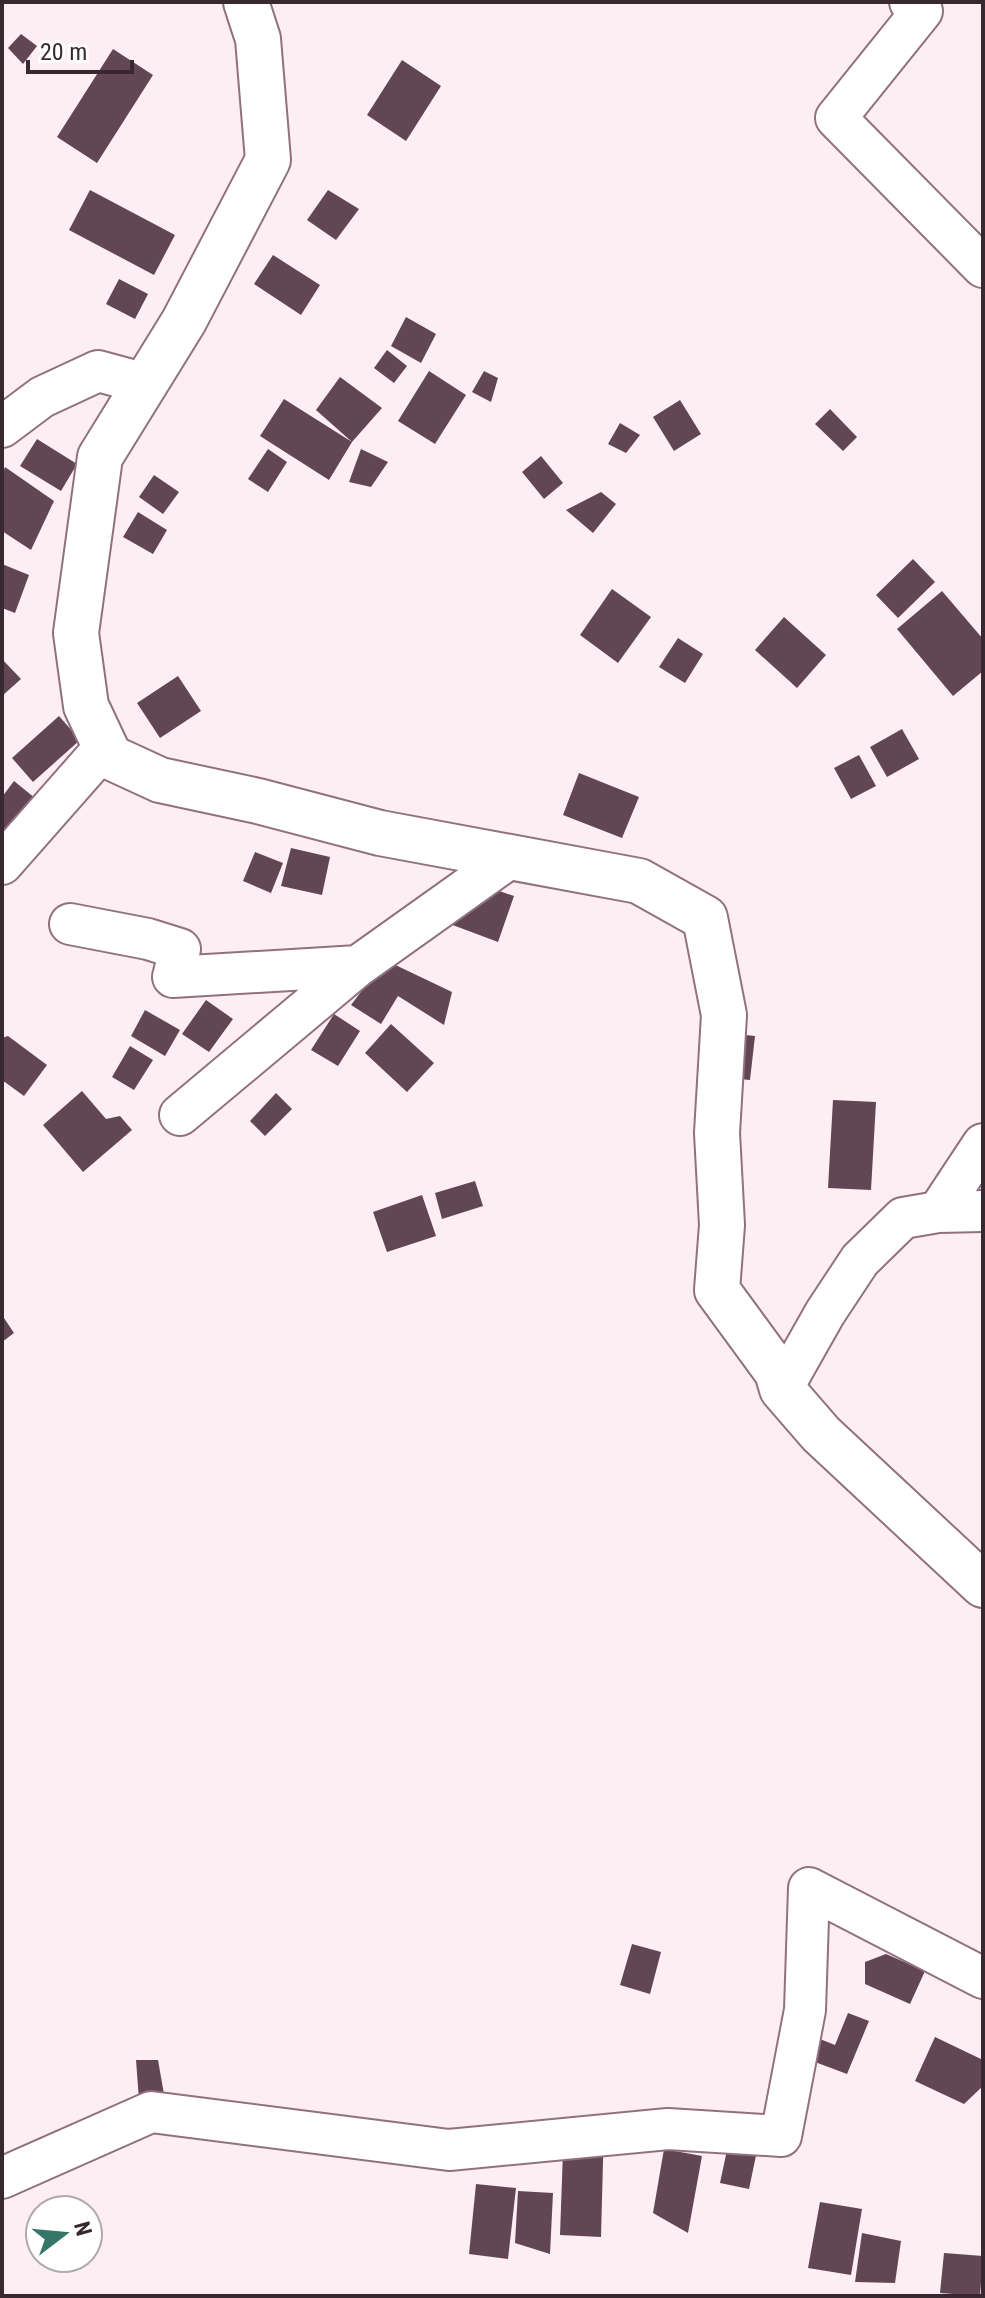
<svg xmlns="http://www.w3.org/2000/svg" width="985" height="2298" font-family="'Roboto Condensed',sans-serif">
<rect width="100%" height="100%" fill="#fdeef4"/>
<!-- building -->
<path fill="#634653" d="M21,34L37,46L23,64L8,48Z
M113,49L153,75L97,163L57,137Z
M402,60L441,86L406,141L367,115Z
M90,190L175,235L154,275L69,230Z
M328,190L359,209L336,240L307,220Z
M273,255L320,285L301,315L254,284Z
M119,279L148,294L135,319L106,304Z
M406,317L436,334L421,363L391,346Z
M387,350L407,366L394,383L374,368Z
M429,371L466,395L435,444L398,421Z
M484,371L498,378L491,402L472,392Z
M340,377L382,408L352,442L316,410Z
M284,399L352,442L329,480L260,436Z
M680,400L701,434L674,451L653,417Z
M830,409L857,437L843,451L815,424Z
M620,423L640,435L626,453L608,444Z
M37,439L77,464L61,491L20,466Z
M268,449L287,462L268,492L248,479Z
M361,449L388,462L371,487L349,482Z
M541,456L563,483L544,499L522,472Z
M5,467L54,501L31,550L2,531V476Z
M154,475L179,492L163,514L139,497Z
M601,492L616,504L593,533L566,510Z
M138,512L167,530L153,554L123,537Z
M913,559L935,582L898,618L876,595Z
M2,564L29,575L15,613L2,608Z
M612,589L651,617L618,663L580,635Z
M942,591L983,639V671L953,696L897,629Z
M784,617L826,655L797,688L755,650Z
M678,638L703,654L685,683L659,667Z
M2,659L21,679L2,696Z
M178,676L201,711L160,738L137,703Z
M59,716L80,740L33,782L12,758Z
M902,729L919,759L887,777L870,747Z
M859,755L876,786L851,799L834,768Z
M579,773L639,797L622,838L563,815Z
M14,781L46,807L2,834V797Z
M291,848L330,857L322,895L281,886Z
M255,852L283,863L271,893L243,881Z
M482,885L514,896L498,942L442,921Z
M385,960L452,992L444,1025L398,996L381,1024L351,1005Z
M206,1000L233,1019L209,1052L182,1034Z
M145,1010L180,1030L165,1056L131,1036Z
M334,1014L360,1031L338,1066L311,1050Z
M391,1024L434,1063L407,1092L365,1053Z
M736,1034L755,1036L750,1080L730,1078Z
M8,1036L47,1065L24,1096L2,1080V1038Z
M130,1046L153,1060L134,1090L112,1077Z
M82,1091L106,1119L120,1116L132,1130L83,1172L43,1125Z
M276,1093L292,1109L265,1136L250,1121Z
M833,1100L876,1102L871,1190L828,1188Z
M475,1181L483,1206L442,1219L435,1193Z
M422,1195L436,1236L387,1252L373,1212Z
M2,1315L14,1333L2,1342Z
M632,1944L661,1952L650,1994L620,1985Z
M886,1954L925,1971L910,2004L865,1984V1962Z
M848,2013L869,2021L847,2074L807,2059L815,2037L835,2045Z
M935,2037L983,2060V2086L964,2104L915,2081Z
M136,2060H158L165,2100H139Z
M564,2123L604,2124L601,2237L560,2235Z
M758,2146L749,2189L720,2183L727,2150Z
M664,2149L702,2156L688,2233L653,2213Z
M476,2184L516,2188L508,2259L469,2254Z
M518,2191L553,2193L550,2254L515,2243Z
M820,2202L862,2209L851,2275L808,2268Z
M862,2233L901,2241L895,2283L855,2282Z
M944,2253L983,2256L980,2296L940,2293Z"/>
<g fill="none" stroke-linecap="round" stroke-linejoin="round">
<defs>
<path id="street" d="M910,2L922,11L836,118L983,267
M2,427L42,397L98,371L146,384
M2,864L105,747
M70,924L148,939L180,949L173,977L358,966
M180,1115L358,966L511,857
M938,1212L983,1211
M782,1389L825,1313L860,1260L903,1218L938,1212L983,1144
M2,2178L151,2112L449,2150L668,2129L781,2136L805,2010L809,1888L983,1978"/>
<path id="secondary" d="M246,2L258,39L268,160L184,321L100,457L76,633L86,706L110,757L160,780L258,801L380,833L639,881L705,918L724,1015L717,1133L722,1225L717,1290L777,1372L782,1389L821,1434L983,1585"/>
</defs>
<!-- street casing -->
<use href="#street" stroke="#91717f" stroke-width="44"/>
<!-- secondary casing -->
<use href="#secondary" stroke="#91717f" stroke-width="48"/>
<!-- street -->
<use href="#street" stroke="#fff" stroke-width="40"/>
<!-- secondary -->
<use href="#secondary" stroke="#fff" stroke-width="44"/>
</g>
<!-- border -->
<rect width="985" height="2298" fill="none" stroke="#37292f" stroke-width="8"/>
<!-- north arrow -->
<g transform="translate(64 2234) rotate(74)"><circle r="38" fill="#ffffff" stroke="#afa9ac" stroke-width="2"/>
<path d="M0-6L14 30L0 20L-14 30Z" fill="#347768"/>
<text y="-12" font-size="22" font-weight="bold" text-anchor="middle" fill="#37292f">N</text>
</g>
<!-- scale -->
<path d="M28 60v12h104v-12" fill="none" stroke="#37292f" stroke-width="4"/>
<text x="40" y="60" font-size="24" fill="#37292f" stroke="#ffffff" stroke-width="6" paint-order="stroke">20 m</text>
</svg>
